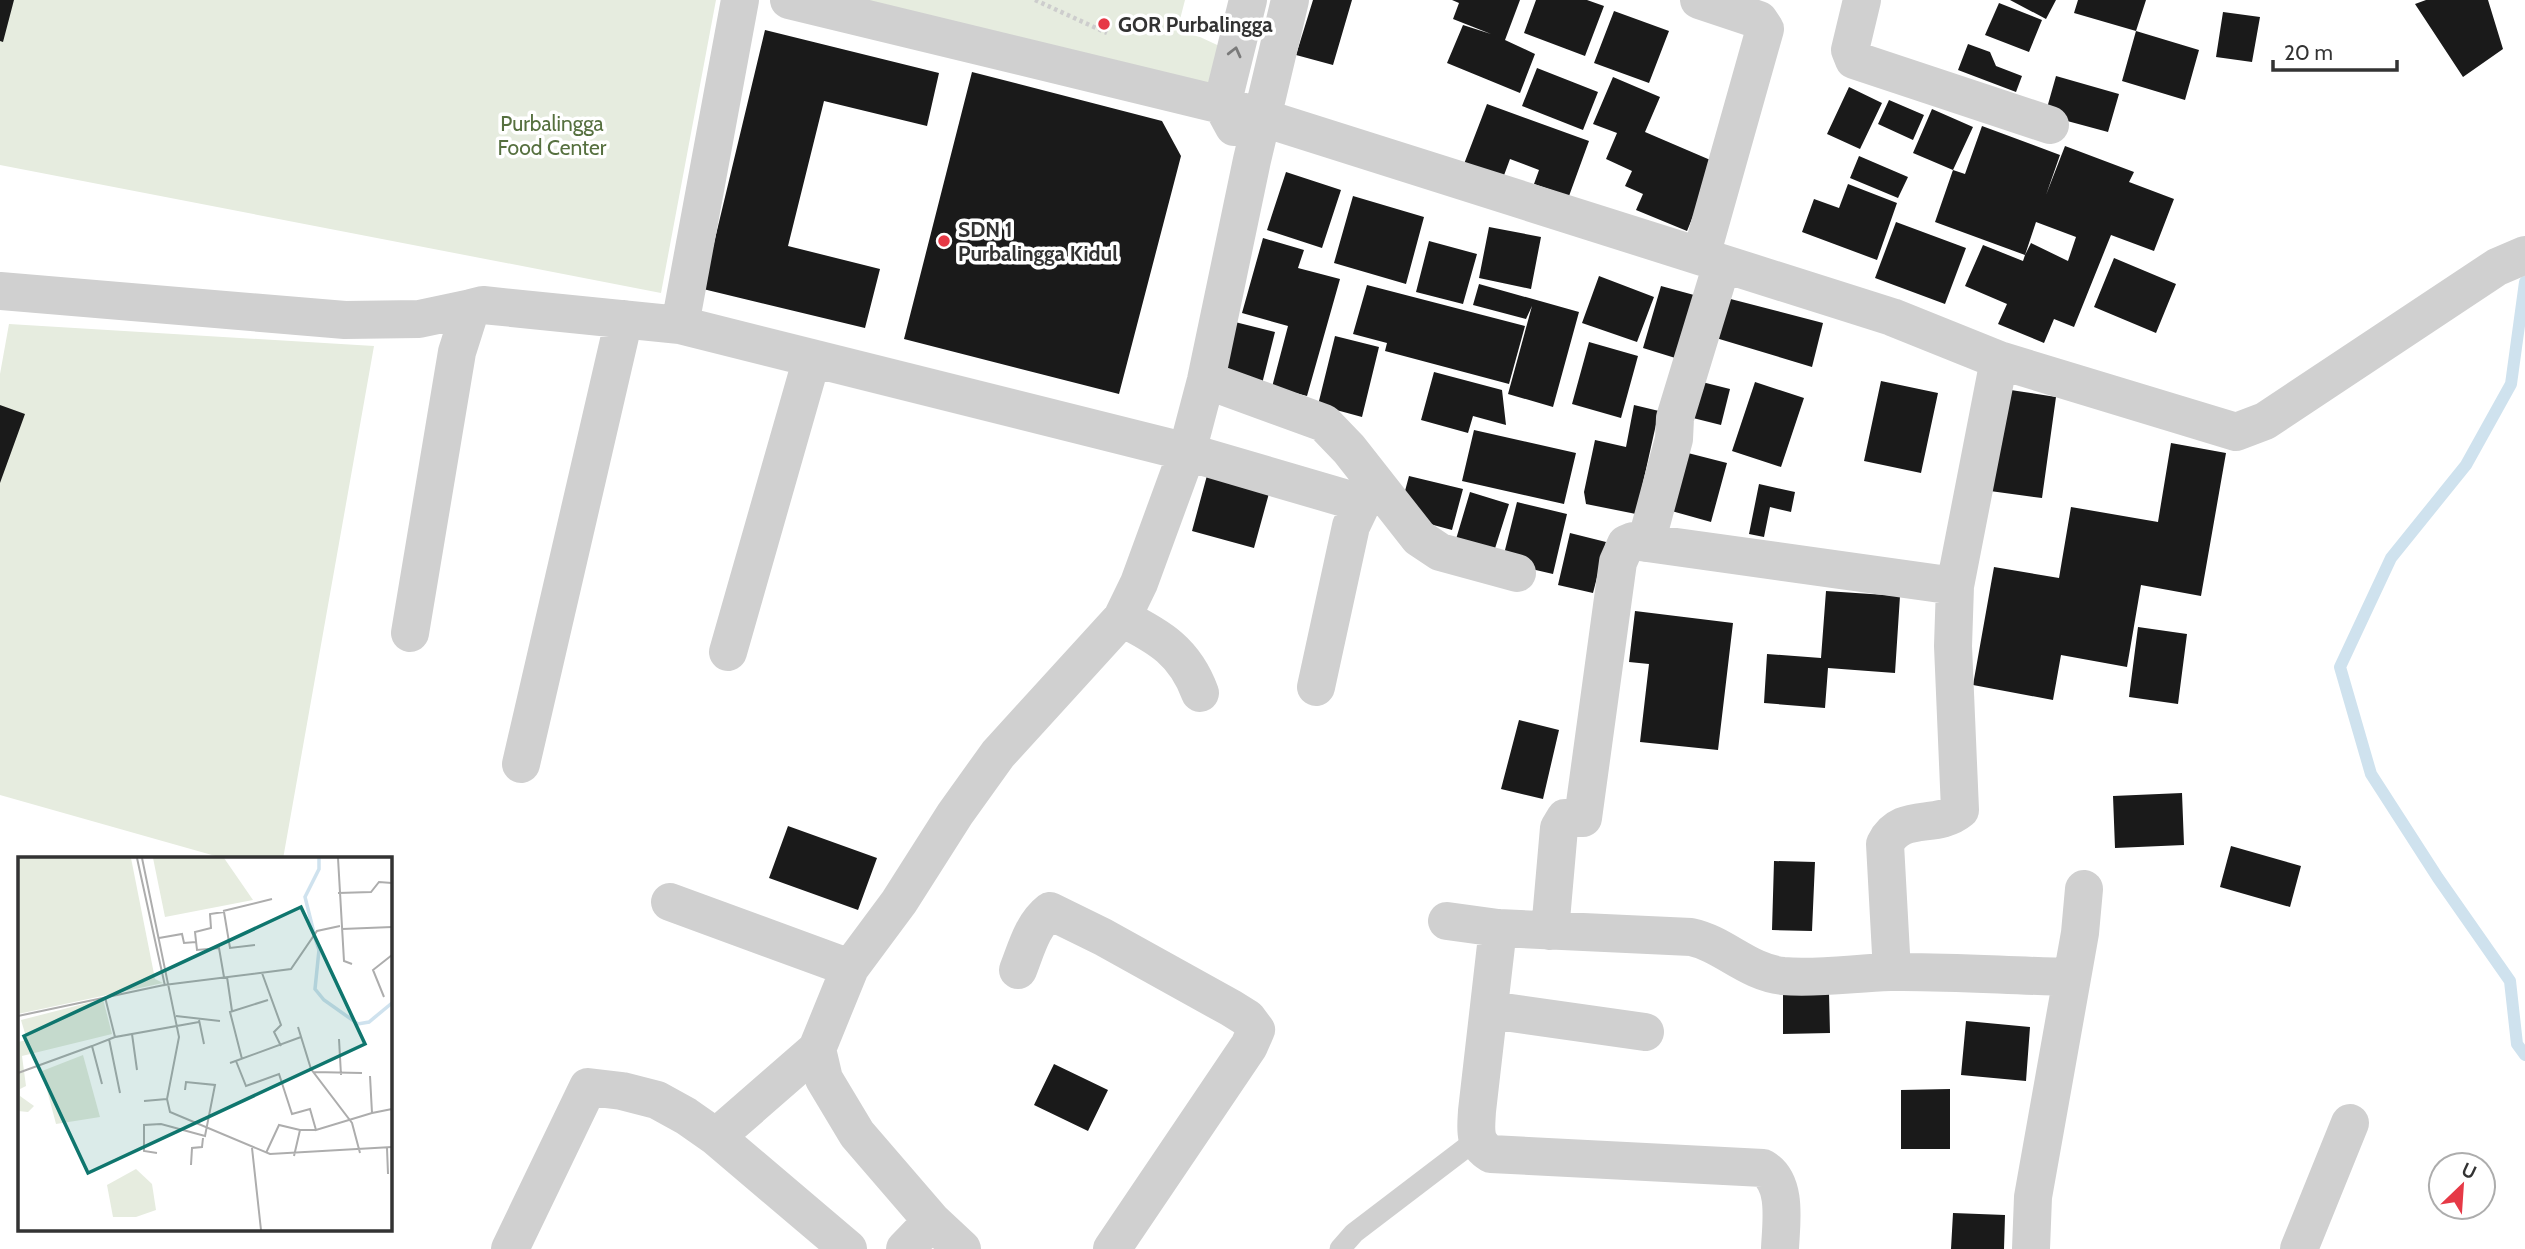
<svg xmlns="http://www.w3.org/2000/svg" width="2525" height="1249" font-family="Cabin,sans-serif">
<rect width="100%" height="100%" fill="#fff"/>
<!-- green -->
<path fill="#e6ecdf" d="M14,0H716L661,293L0,165V40Z
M823,0H1185L1177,31L1200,37L1228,50L1226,88Z
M9,324L374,346L283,859H226L0,795V374Z"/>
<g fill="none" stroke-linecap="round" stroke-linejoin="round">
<!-- stream -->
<path stroke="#cfe2ee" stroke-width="12" d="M2525,282L2511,384L2466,465L2391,558L2340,667L2371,774L2438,878L2510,981L2517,1044L2525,1055"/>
</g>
<!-- building -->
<path fill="#1a1a1a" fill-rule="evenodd" d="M0,0H14L3,42L0,41Z
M1313,0H1352L1333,65L1296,55Z
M1452,0H1520L1505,40L1535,54L1520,93L1447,63L1463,25L1491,34L1453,19L1459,3Z
M1536,0H1587L1604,6L1585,56L1524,33Z
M2010,0H2056L2046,19Z
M2078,0H2146L2136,31L2074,13Z
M2426,0H2488L2503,49L2463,77L2415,4Z
M1999,3L2042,20L2029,52L1985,35Z
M1614,11L1669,31L1649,83L1594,63Z
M2223,12L2260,17L2252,62L2216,57Z
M765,30L939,73L927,126L824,101L788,246L880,269L865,328L703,289Z
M2136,31L2199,50L2185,100L2122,81Z
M1968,44L1990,52L1996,66L2022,76L2016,92L1958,70Z
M1537,68L1598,92L1583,130L1522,106Z
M972,72L1162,121L1181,156L1119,394L904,339Z
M2056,76L2119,94L2108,132L2045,115Z
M1613,77L1660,97L1645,132L1715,162L1687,231L1636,210L1643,194L1625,186L1632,171L1606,159L1617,133L1593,124Z
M1849,87L1882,103L1860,149L1827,134Z
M1889,100L1924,115L1913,140L1878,124Z
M1487,104L1589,141L1569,196L1534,184L1539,170L1510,159L1503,178L1464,164Z
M1932,109L1973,127L1953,170L1913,153Z
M1982,126L2060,155L2046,195L2065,146L2134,172L2129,182L2174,199L2154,251L2111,235L2074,327L2054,319L2044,343L1998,324L2007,304L1965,286L1983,245L2023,261L2025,255L1935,222L1953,170L1965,174ZM2036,222L2076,237L2068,261L2031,243L2025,255Z
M1859,156L1908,177L1898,198L1850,178Z
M1286,172L1341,190L1322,248L1267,230Z
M1848,184L1897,203L1877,260L1802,232L1814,199L1839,208Z
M1353,196L1424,217L1406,284L1334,263Z
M1896,222L1966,248L1945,304L1875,278Z
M1489,227L1541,237L1531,289L1479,278Z
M1263,238L1304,250L1298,268L1340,279L1307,396L1272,387L1288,326L1242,313Z
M1429,241L1477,254L1463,304L1416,292Z
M2114,258L2176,284L2156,333L2094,307Z
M1599,276L1654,297L1637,342L1582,323Z
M1479,284L1579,312L1553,407L1508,394L1532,306L1526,319L1473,305Z
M1367,285L1525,326L1509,384L1385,351L1387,343L1353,334Z
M1661,286L1705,298L1685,361L1643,348Z
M1719,296L1823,323L1812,367L1706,335Z
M1235,322L1275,332L1262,384L1222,373Z
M1335,336L1379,347L1362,417L1318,405Z
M1589,342L1638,356L1621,418L1572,404Z
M1434,372L1502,390L1506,425L1473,416L1468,433L1421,420Z
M1881,381L1938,393L1921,473L1864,461Z
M1702,382L1730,389L1721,425L1693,418Z
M1755,382L1804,398L1781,467L1732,451Z
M2004,389L2056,397L2042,498L1990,491Z
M0,405L25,414L0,483Z
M1634,405L1659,411L1636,514L1586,504L1584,492L1595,440L1626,447Z
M1474,430L1576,453L1564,504L1462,481Z
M2171,443L2226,453L2201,596L2141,585L2127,667L2061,655L2053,700L1973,685L1994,567L2059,578L2071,507L2158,522Z
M1684,452L1727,463L1711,522L1668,510Z
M1209,468L1271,486L1254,548L1192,531Z
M1409,476L1463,489L1452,530L1415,520L1401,506Z
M1759,484L1795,492L1791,512L1770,507L1764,537L1749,534Z
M1470,492L1509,504L1492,558L1454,546Z
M1517,502L1567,514L1553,574L1502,562Z
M1570,533L1606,542L1593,593L1558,585Z
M1826,591L1900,596L1895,673L1828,668L1825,708L1764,703L1767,654L1821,658Z
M1635,611L1733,623L1718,750L1640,742L1649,664L1629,662Z
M2138,627L2187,634L2178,704L2129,697Z
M1519,720L1559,730L1543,799L1501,789Z
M2182,793L2184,845L2115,848L2113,796Z
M788,826L877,858L858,910L769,878Z
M2231,846L2301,866L2290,907L2220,887Z
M1774,861L1815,862L1812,931L1772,930Z
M1829,993L1830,1033L1783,1034V994Z
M1966,1021L2030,1027L2026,1081L1961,1075Z
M1054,1064L1108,1090L1088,1131L1034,1105Z
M1950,1089V1149H1901V1090Z
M1953,1213L2005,1215L2004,1249H1951Z"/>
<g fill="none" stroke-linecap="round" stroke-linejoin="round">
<!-- path -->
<path stroke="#cdcdcd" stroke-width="4.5" stroke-dasharray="3.5 3.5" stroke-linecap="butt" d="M1035,0L1107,33"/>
<!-- lane -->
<path stroke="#d0d0d0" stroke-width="21" d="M1340,1249L1354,1233L1476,1140"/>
<!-- street -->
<path stroke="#d0d0d0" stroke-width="38" d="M740,0L680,325L1187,452L1361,503
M789,0L1222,105L1892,317L1999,360L2236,432L2265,421L2497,267L2525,255
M1699,0L1759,20L1765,29L1701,256
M1862,0L1850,50L1854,60L2050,125
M1234,127L1222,105L1248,0
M0,291L345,320L419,319L471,308
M1206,380L1324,423L1349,449L1419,538L1440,552L1517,573
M1646,543L1674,439L1675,418L1722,264
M1122,618C1160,637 1185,652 1200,693
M410,633L457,352L471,308L483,305L680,325
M728,652L812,358
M1316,687L1351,526L1372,482
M521,764L624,319
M670,902L850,968
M1447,921L1498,928L1691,937C1724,944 1747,972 1783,976C1818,979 1855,973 1890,972C1950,971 2011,976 2072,977
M1498,928L1477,1111C1476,1130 1473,1143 1491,1154L1763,1168C1788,1183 1781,1223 1780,1249
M1550,931L1559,828L1565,818H1583L1618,562L1626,544L1633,541L1955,586
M1018,970C1026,950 1032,925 1050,911L1103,937L1231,1008L1247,1018L1256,1030L1249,1046L1112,1249
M1892,972L1885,844C1901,811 1936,830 1960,810L1953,646L1955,586L1999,360
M1490,1010L1645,1032
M716,1137L817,1049
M510,1249L588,1087L622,1091L657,1100L686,1116L716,1137L848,1249
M905,1249L932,1221
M962,1249L932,1221L857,1134L824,1079L817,1049L850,968L899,902L955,814L998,754L1122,618L1139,583L1187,452L1206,380L1252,160L1290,0
M2031,1249L2033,1197L2080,933L2084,889
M2299,1249L2350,1123"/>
</g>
<!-- one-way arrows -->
<defs><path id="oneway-chevron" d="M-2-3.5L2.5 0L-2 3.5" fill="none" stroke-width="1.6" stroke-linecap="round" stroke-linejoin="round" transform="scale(1.75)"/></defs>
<use stroke="#7a7a7a" href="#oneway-chevron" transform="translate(1235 52) rotate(-76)"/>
<!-- markers -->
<g fill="#e63946" stroke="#fff" stroke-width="2.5">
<circle cx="1104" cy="24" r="7"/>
<circle cx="944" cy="241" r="7"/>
</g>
<g text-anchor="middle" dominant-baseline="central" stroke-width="7" stroke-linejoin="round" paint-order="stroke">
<!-- poi labels -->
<g font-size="21" font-weight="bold" fill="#333" stroke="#fff" text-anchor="start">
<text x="1118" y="24">GOR Purbalingga</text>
<text x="958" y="229">SDN 1<tspan x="958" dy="24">Purbalingga Kidul</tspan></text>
</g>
<!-- park labels -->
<g font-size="21" fill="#56703f" stroke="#fff">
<text x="552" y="123">Purbalingga<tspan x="552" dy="24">Food Center</tspan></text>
</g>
</g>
<!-- overview -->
<g transform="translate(18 857)">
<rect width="374" height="374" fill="#fff"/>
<path d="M0,1H113L137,122L145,126L0,157ZM135,1H206L235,43L147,60ZM85,142L94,177L4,199L8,229L2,232V239L16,249L10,255L0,254V185L9,183L3,163ZM65,198L82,260L38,267L24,214ZM118,312L134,327L138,353L118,360H95L89,328Z" fill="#e6ecdf"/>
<path fill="none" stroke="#cfe2ee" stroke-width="3.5" d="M296,76L287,40L301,12V1M297,81L301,93L297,132L306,143L340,167L351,165L374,146"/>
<path fill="none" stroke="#adadad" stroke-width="2" d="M119,1L147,129M124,1L161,180L149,242L152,255L252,297L374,290M320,1L326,104L334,107M320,36L353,35L361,25L374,26M205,54L254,42M324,72L374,70M141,81L164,77L166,86L178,85M244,116L263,168L256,175L263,189M206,120L201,91L179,93L177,75L193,71L192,57L206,55L212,91L237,88M209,120L214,154M87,140L97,180L181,165M366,140L355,113L374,98M0,159L146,128L273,112L299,74L322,69M158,159L202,164M181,163L186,187M280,170L293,212L334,266L342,296M114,177L119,213M91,182L102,236M321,182L323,218M224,202L212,155L250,143M218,204L228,229L261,217L274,257L292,252L298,273L354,256M212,206L283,180M295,215L344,216M0,216L74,189M352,219L354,256L374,252M84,227L74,189L97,180M126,244L149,242M234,291L243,373M369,291L370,317M139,296L126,294V268L143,267L187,279L197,228L168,225L167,233M248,296L261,268L282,273M276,299L282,273H298M173,308L174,291L184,290L185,281"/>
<path fill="#0f766e" fill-opacity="0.15" stroke="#0f766e" stroke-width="3.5" d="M283,50L347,187L70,316L6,179Z"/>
<rect width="374" height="374" fill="none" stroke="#333" stroke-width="3.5"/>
</g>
<!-- north arrow -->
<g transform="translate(2462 1186) rotate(25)"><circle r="33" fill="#ffffff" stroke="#adadad" stroke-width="2"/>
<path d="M0-5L12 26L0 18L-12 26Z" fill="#e63946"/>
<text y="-10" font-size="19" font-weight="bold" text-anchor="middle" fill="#333333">U</text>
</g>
<!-- scale -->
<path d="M2273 60v10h124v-10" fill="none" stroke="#333333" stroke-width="3.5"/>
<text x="2284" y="60" font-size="21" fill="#333333" stroke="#ffffff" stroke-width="5" paint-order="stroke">20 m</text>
</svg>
